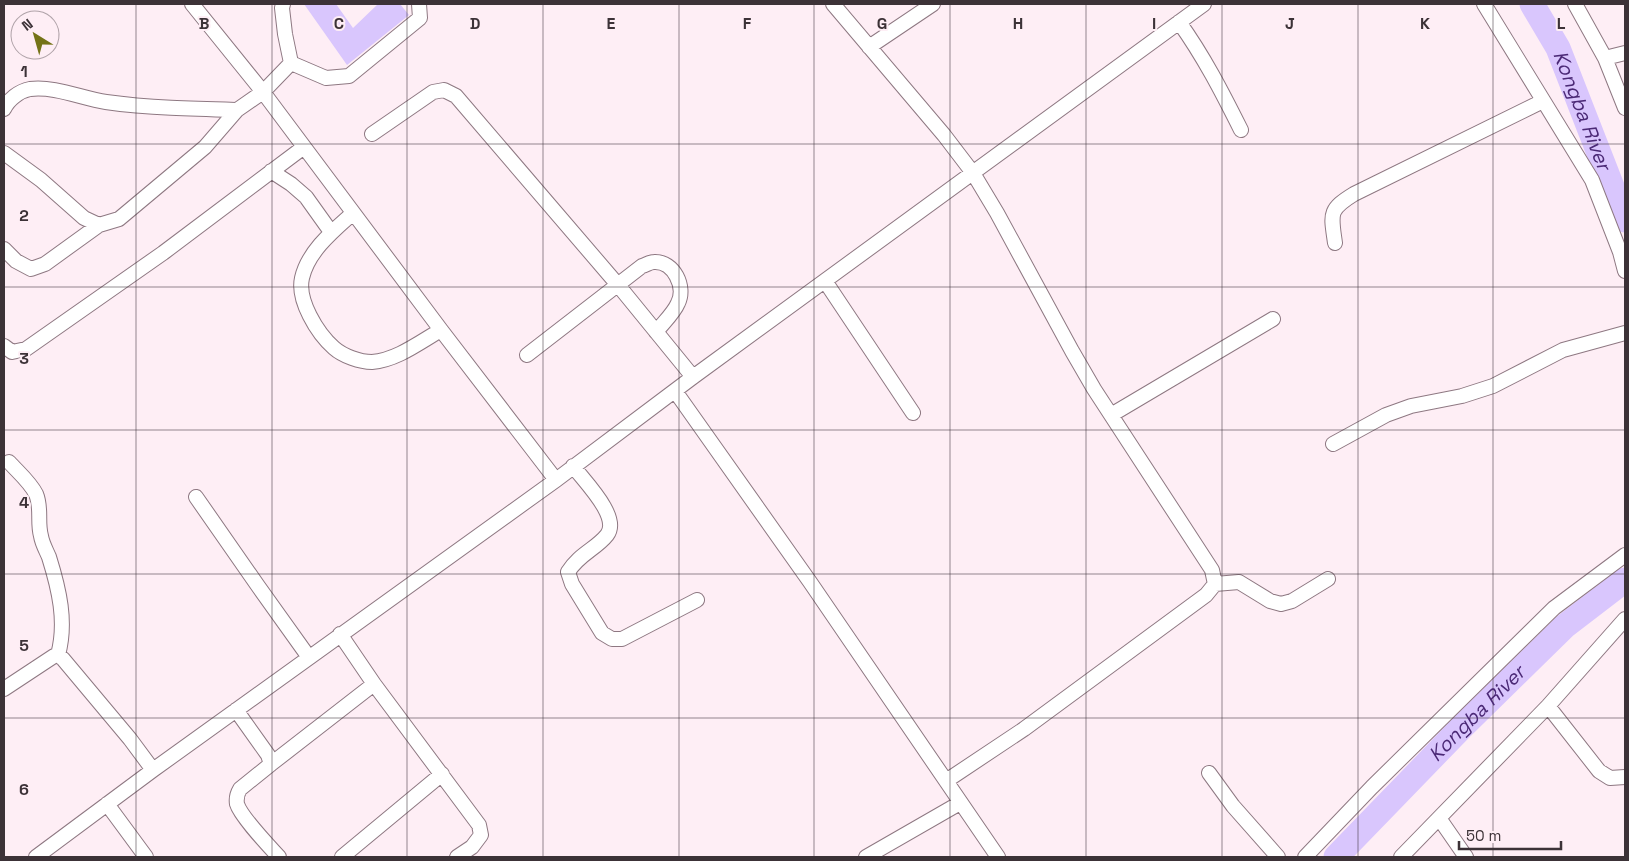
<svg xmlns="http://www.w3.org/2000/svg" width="1629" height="861" font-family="'Space Grotesk',sans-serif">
<rect width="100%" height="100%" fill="#feeef5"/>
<!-- water -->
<path fill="#d9c6fd" d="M304,4H336L353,28L378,4H400L409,15L347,65Z"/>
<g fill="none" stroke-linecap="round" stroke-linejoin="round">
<!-- river -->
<g stroke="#d9c6fd" stroke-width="25">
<path id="s1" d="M1532,4L1558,48L1625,220"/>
<path id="s2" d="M1336,857L1461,728L1565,626L1625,580"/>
</g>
<defs>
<path id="minor" d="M192,4L263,92L441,330L556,480
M283,4L282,8L285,34L291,63
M833,4L944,135L973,173L997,213L1072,351L1094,389L1212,570L1215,584L1206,595L1024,729L946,781
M1484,4L1592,180L1620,252L1625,271
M1575,4L1605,58L1625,108
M1179,22C1204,57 1222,92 1241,130
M869,47L933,4
M1605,58L1625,53
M291,63L326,78L349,76L420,18L419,4
M4,109C8,100 19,91 30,89C55,86 81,98 106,102C149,108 194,109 237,110
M372,134L433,92L444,90L456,96L618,285L693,377
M4,153L41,180L84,218L99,225L119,219L205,147L237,110L263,92L291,63
M271,171L291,184L306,197L331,232
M353,213C334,230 308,251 302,278C297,300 317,333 334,348C343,356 360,362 372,362C397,360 420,342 441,330
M1335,243C1331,214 1328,210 1354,194L1543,101
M4,249L16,261L31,269L45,264L99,225
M825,281L913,413
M4,346L12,352L26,349L163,253L304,147
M527,355L642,266C646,265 650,262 654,262C674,261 686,287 678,303C674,313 663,323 656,332
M675,391L810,582L998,857
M1111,415L1273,319
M1333,444L1386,415L1411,406L1462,396L1493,386L1563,350L1625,333
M9,462C18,472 30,482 36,494C42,508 37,522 41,536C42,543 46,550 49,557C59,589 67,622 58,655
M573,466C584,481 621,517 607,535C596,549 579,554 568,572L572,584L602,633L612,639H622L697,600
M196,497L258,586L308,656
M1215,584L1239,582L1270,601L1281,604L1292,601L1328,579
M340,634L374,684L479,825L481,835L472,847L457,857
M4,689L54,656L58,655L63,659L130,739L153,770
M1548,706L1599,771L1610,778L1625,777
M236,710L268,755L271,764L240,789C237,794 236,798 237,804C241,817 269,846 279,857
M271,764L374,684
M1209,773L1233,806L1278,857
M107,804L146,857
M1439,818L1466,857
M36,857L153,770L556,480L693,377L1204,4
M342,857L442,774
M866,857L960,803
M1305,857L1372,787L1554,608L1625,555
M1401,857L1548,706L1625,619"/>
</defs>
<!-- minor casing -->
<use href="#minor" stroke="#8e7882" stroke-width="16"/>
<!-- minor -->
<use href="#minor" stroke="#fff" stroke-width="14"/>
</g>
<!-- grid -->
<path fill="none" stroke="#3c3237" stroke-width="1" stroke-opacity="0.55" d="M136,4V857M272,4V857M407,4V857M543,4V857M679,4V857M814,4V857M950,4V857M1086,4V857M1222,4V857M1358,4V857M1493,4V857M4,144H1625M4,287H1625M4,430H1625M4,574H1625M4,718H1625"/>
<g text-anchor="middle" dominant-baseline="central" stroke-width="4" stroke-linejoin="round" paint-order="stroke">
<!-- water labels -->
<g font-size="20" font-style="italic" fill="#4b2976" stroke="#feeef5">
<text stroke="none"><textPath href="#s1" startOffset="118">Kongba River</textPath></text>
<text stroke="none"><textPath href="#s2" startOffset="201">Kongba River</textPath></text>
</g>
</g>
<g font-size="16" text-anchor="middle" font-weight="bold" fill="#3c3237" stroke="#feeef5" stroke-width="4" stroke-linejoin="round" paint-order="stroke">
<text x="204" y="29">B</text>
<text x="339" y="29">C</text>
<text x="475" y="29">D</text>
<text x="611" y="29">E</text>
<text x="747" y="29">F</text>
<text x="882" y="29">G</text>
<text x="1018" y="29">H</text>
<text x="1154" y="29">I</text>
<text x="1290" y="29">J</text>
<text x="1425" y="29">K</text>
<text x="1561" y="29">L</text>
<text x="24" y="77">1</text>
<text x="24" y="221">2</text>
<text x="24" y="364">3</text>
<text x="24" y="508">4</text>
<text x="24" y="651">5</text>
<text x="24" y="795">6</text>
</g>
<!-- border -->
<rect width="1629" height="861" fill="none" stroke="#3c3237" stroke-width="10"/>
<!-- north arrow -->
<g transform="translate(35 35) rotate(323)"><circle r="24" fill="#feeef5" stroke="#b0a3a9"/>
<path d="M0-4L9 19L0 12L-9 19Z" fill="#747317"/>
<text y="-8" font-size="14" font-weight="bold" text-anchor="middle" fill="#3c3237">N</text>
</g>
<!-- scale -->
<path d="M1459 841v8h102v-8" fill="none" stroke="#3c3237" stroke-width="2.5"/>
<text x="1466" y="841" font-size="15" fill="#3c3237" stroke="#feeef5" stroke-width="4" paint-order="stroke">50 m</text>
</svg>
